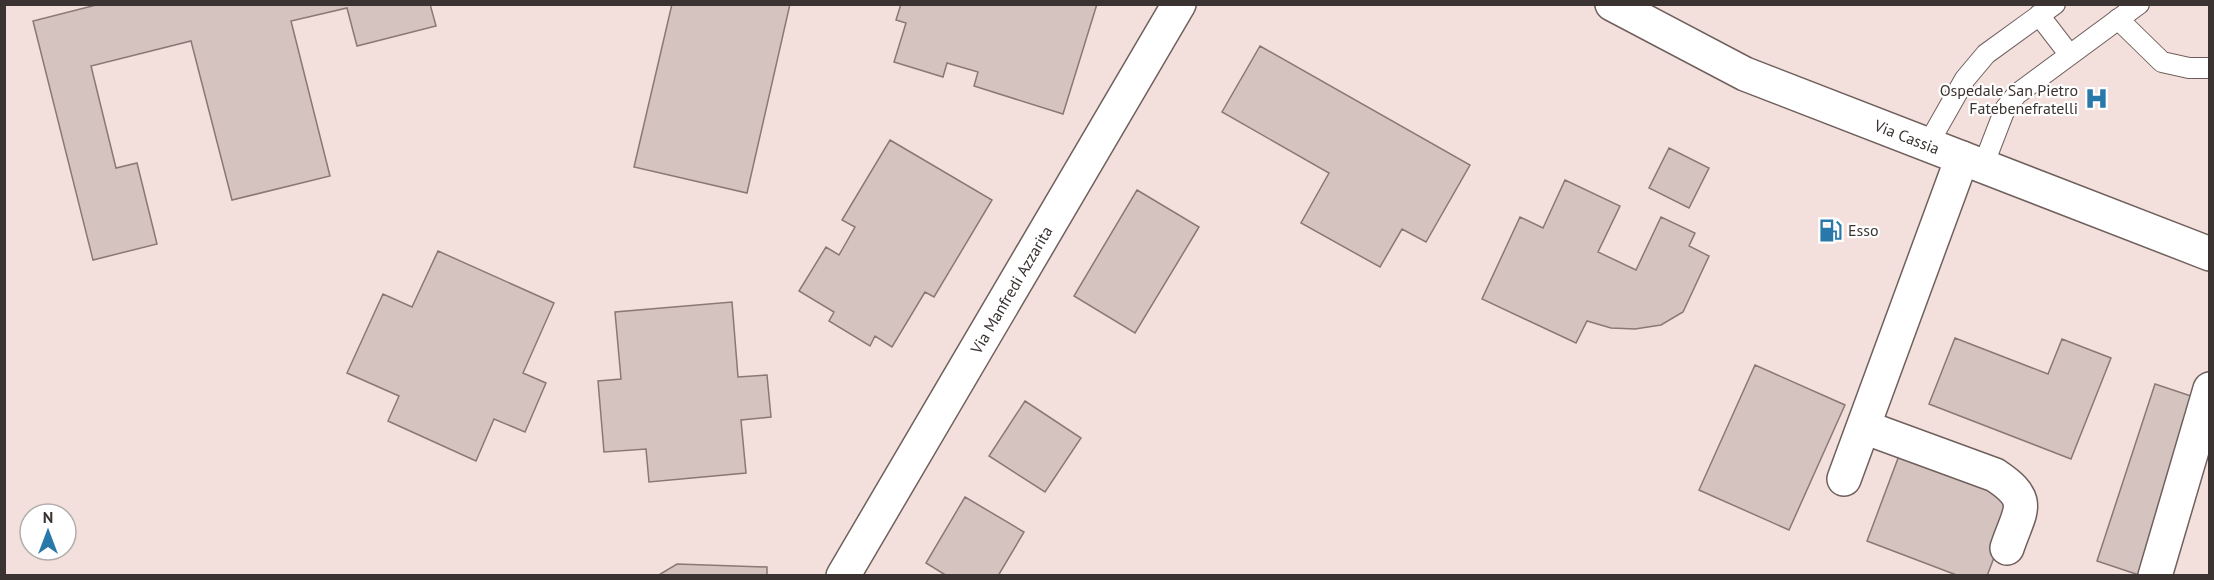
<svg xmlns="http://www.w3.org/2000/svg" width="2214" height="580" font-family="'PT Sans',sans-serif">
<rect width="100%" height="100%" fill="#f3e0dc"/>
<!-- building -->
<path fill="#d5c3bf" stroke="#897875" stroke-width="1.5" d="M100,4H430L436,26L357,46L347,8L291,21L330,176L232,200L191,41L91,66L116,168L137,163L157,244L93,260L33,21Z
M672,4H790L747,193L634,167Z
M901,4H1097L1063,114L974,86L978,72L947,63L943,77L894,62L906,23L896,20Z
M1260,46L1470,165L1426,242L1402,229L1380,267L1301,223L1329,173L1222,112Z
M890,140L992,200L934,297L925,292L892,347L875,336L870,346L829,321L834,312L799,291L826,247L839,255L855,227L842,220Z
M1669,148L1709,168L1689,208L1649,188Z
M1565,180L1620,206L1598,252L1636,270L1661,217L1695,233L1689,246L1709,256L1683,312L1661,325L1635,329L1611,328L1587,321L1576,343L1482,299L1520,217L1543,228Z
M1137,190L1199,227L1135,333L1074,296Z
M438,251L554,303L523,373L546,383L525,432L494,419L476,461L388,421L399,396L347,373L383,294L412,307Z
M732,302L738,377L767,375L771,417L741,420L746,473L649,482L646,449L604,452L598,381L621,379L615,312Z
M1955,338L2048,374L2062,339L2111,358L2071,459L1929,404Z
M1755,365L1845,405L1789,530L1699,490Z
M2155,384L2200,399L2142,576L2097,561Z
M1025,401L1081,438L1045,492L989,456Z
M1900,453L2017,497L1987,576H1959L1867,541Z
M965,497L1024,532L998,576H947L926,563Z
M677,564L767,567V576H657Z"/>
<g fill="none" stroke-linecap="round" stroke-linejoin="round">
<defs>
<path id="lane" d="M2039,15L2069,54
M2118,19L2162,62L2189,68H2210
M1927,146L1965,79L1986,54L2055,4
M1983,166L2005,109L2017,94L2139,4"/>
<g id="street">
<path d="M1864,427L1995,475C2034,501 2020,509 2007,548"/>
<path d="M1844,479L1962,158"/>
<path id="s1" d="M843,576L1179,4"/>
<path d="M2155,576L2210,389"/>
</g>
<g id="primary">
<path id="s2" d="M1612,4L1745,74L2210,254"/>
</g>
</defs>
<!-- lane casing -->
<use href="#lane" stroke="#70605d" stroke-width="22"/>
<!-- street casing -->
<use href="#street" stroke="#70605d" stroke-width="36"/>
<!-- primary casing -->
<use href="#primary" stroke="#70605d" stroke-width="36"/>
<!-- lane -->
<use href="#lane" stroke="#fff" stroke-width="20"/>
<!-- street -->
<use href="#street" stroke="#fff" stroke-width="33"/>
<!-- primary -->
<use href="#primary" stroke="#fff" stroke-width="33"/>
</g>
<!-- icons -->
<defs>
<symbol id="hospital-bare" viewBox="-9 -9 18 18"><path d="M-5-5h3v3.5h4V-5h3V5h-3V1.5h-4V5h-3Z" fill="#2879aa" stroke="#fff" stroke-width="2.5" paint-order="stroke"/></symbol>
<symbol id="fuel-bare" viewBox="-9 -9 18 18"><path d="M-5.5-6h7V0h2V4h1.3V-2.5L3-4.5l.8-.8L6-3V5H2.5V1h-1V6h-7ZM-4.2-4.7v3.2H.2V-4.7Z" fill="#2879aa" stroke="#fff" stroke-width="2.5" paint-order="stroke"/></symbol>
</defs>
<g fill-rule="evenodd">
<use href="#hospital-bare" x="2080" y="82" width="33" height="33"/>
<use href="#fuel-bare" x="1814" y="214" width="33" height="33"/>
</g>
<g text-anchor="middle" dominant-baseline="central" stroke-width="4.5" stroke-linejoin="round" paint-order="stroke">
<!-- poi labels -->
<g font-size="16" fill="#3b3332" stroke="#fff" text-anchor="end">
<text x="2078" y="90">Ospedale San Pietro<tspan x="2078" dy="18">Fatebenefratelli</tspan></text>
<text x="1848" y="230" text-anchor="start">Esso</text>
</g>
<!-- street labels -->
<g font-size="16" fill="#3b3332" stroke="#fff">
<text stroke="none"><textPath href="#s2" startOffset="324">Via Cassia</textPath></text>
<text stroke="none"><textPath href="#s1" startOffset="332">Via Manfredi Azzarita</textPath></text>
</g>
</g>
<!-- border -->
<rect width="2214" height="580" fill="none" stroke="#3b3332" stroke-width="12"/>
<!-- north arrow -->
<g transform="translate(48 532)"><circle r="28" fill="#ffffff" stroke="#b1adad" stroke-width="1.5"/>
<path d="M0-4.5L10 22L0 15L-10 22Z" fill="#2879aa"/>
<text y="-9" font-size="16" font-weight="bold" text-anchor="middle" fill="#3b3332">N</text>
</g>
</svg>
